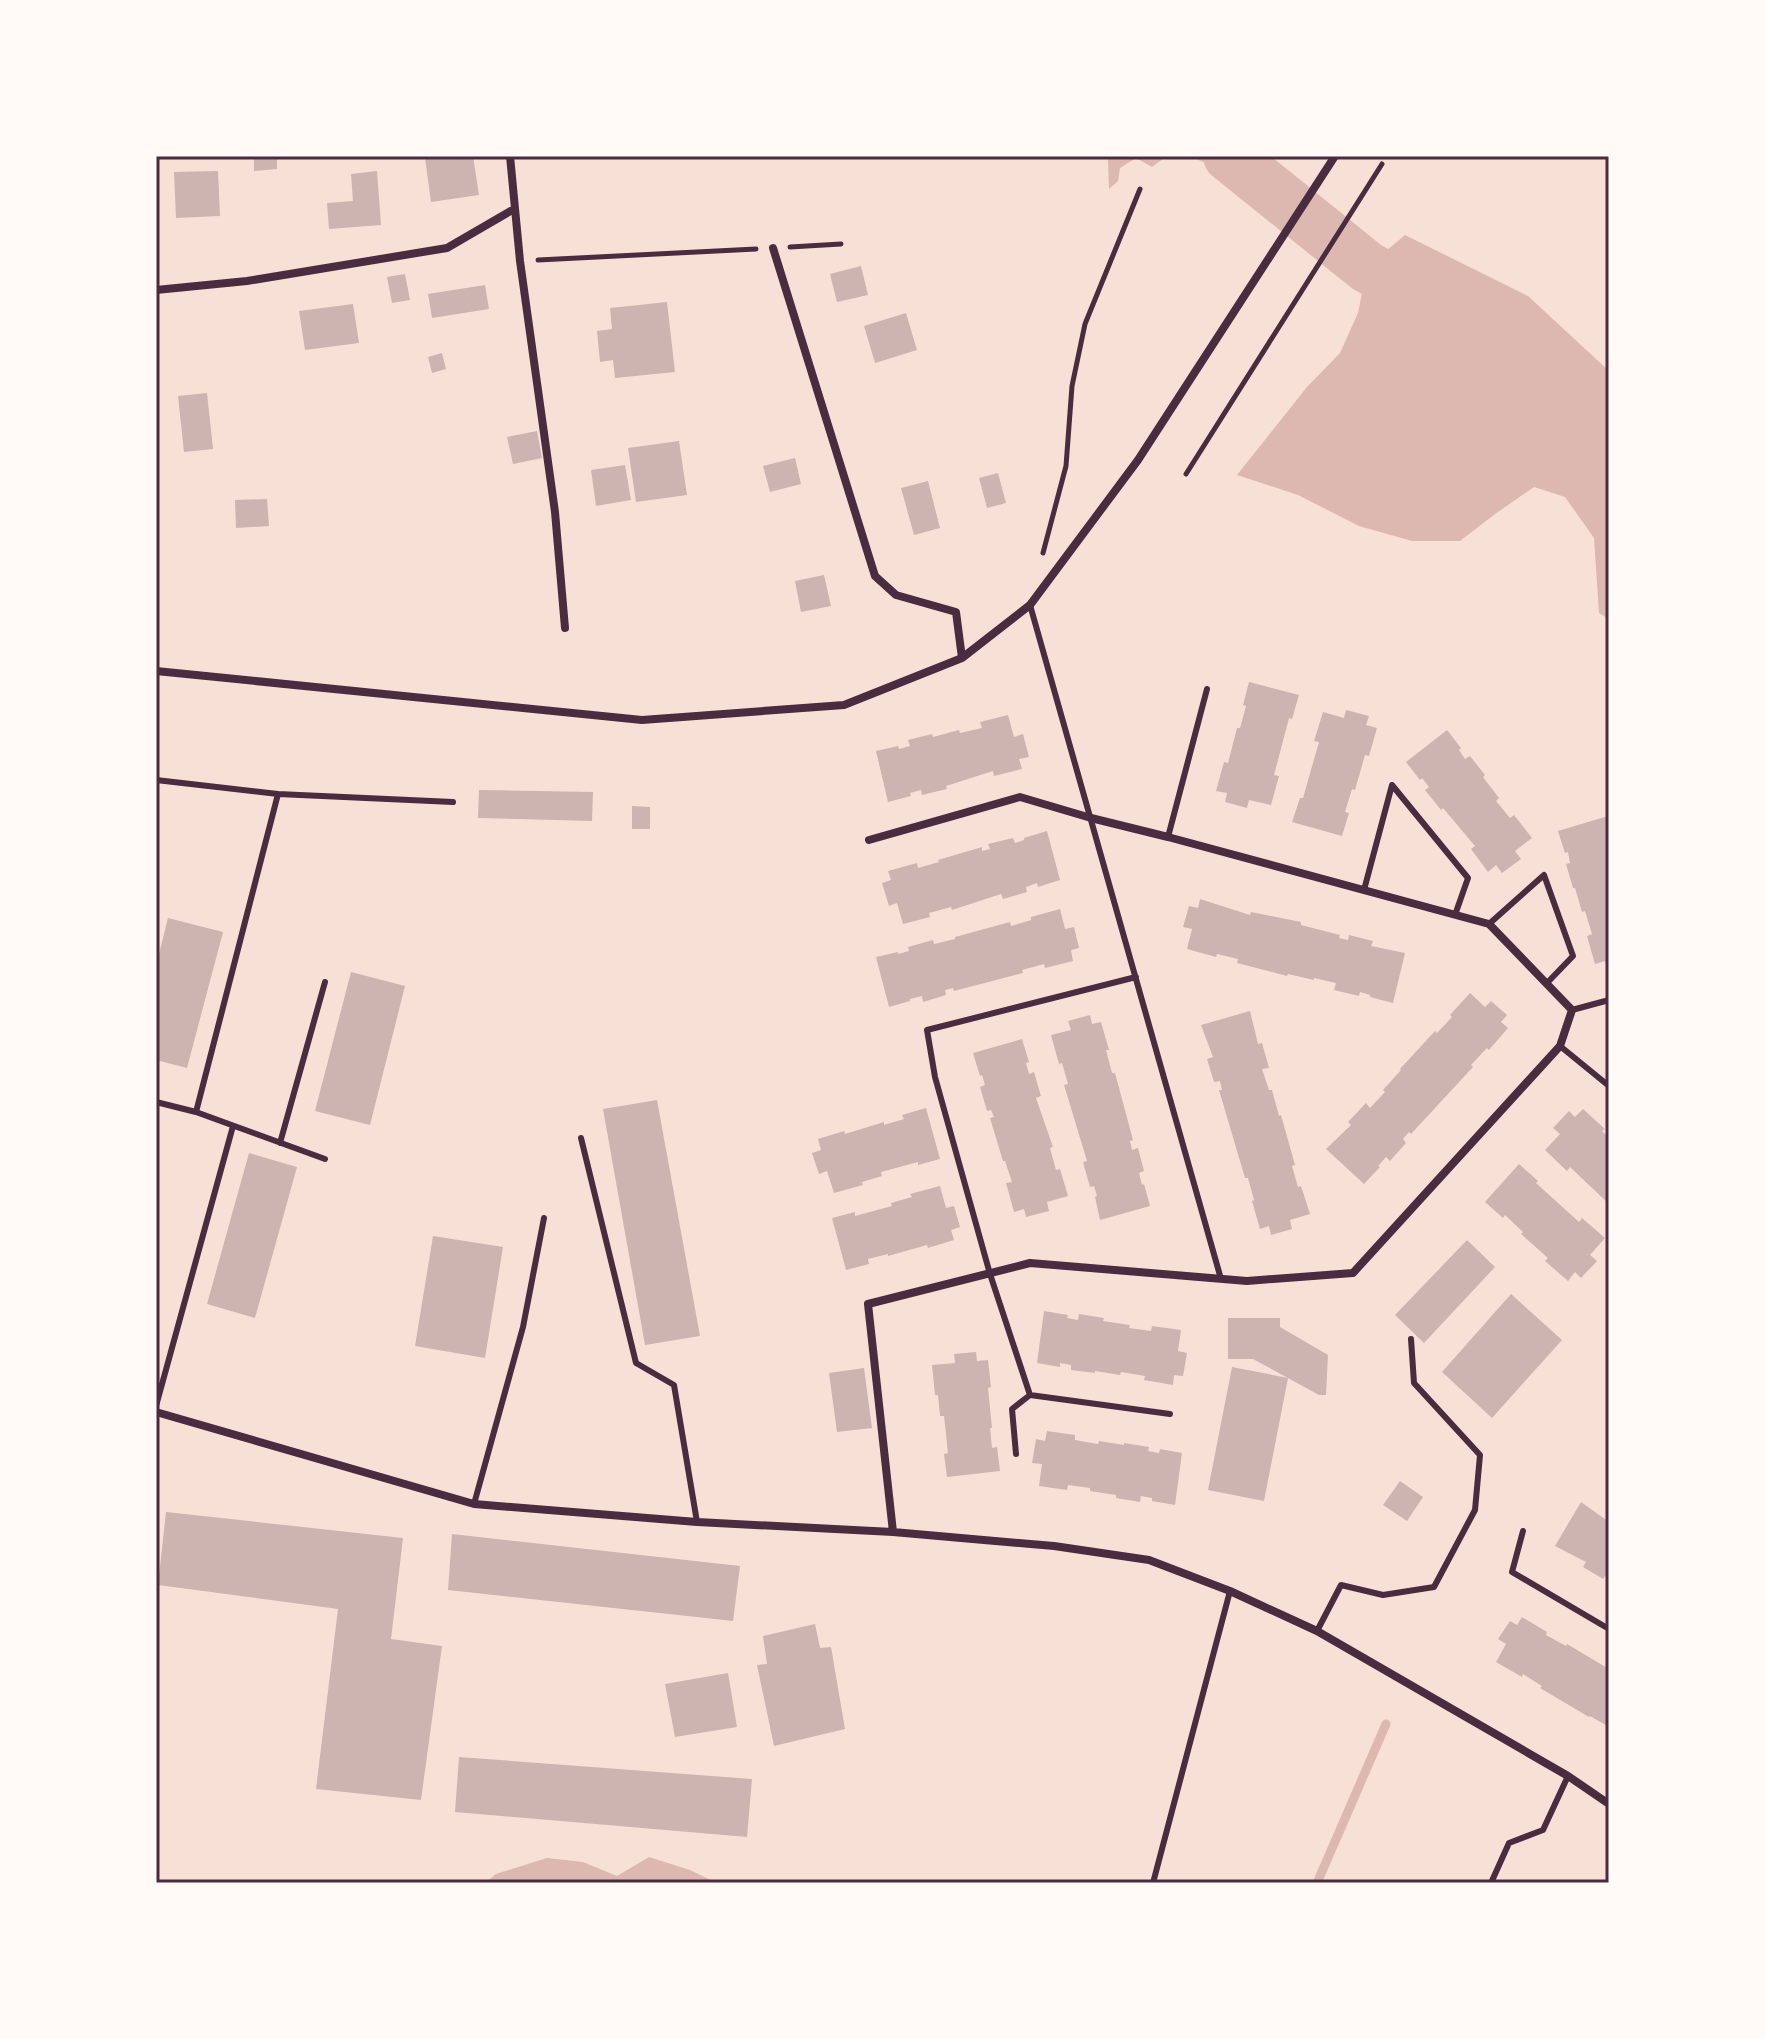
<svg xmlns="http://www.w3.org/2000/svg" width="1765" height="2039" font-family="Literata,serif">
<rect width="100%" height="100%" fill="#f7e1d7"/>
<!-- water -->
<path fill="#dcb8b0" d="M1105,156H1167L1152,167L1136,158L1120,168L1118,181L1109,189L1108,159Z
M1189,156H1253L1244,171L1213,166Z
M1405,235L1528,296L1609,371V619L1599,613L1594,538L1565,497L1534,487L1495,514L1460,541H1412L1359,526L1298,495L1237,475L1307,387L1340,353L1358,313L1367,267Z
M649,1857L690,1870L717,1883H485L496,1874L547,1858L583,1862L617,1876Z"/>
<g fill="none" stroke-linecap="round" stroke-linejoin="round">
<!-- stream -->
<path stroke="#dcb8b0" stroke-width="9" d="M1317,1883L1386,1724"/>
<!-- river -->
<path stroke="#dcb8b0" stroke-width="52" d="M1229,156L1367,267L1430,302"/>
</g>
<!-- building -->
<path fill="#ccb4b1" d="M254,156H277V169L254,171Z
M438,156H473L479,195L431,202L425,158Z
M218,171L220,216L176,218L174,172Z
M377,171L381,225L329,229L327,203L353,201L351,174Z
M861,266L868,295L837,302L830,274Z
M405,274L410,300L392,303L387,277Z
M485,285L489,309L432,318L428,294Z
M667,302L675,372L615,378L613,360L600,362L597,331L612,329L610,308Z
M353,304L359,343L305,350L299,311Z
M906,313L917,350L875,363L864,326Z
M442,353L446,369L432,373L428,357Z
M207,393L213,449L184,452L178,396Z
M537,431L542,458L513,464L507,437Z
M679,441L687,495L636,502L628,448Z
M795,458L801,484L770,492L763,466Z
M625,465L631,500L596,506L591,470Z
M998,473L1006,503L987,508L979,478Z
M928,481L940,528L914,535L901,488Z
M267,499L269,526L236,528L235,500Z
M824,575L831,606L801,612L795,581Z
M1249,682L1299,695L1292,719L1289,718L1274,775L1279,776L1271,805L1249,800L1247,808L1225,802L1227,793L1216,791L1224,762L1228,763L1237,728H1240L1246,706L1243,705Z
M1346,710L1369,716L1366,725L1377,728L1369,756L1365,755L1355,790L1352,789L1345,812L1349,813L1342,836L1292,822L1300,798H1303L1319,742L1314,741L1323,712L1344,718Z
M1008,715L1014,737L1023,734L1029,757L1019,759L1022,769L994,776L993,771L946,786L947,789L922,795L921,790L910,793L911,796L888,802L876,751L898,746L899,749L910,746L908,740L932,734L933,737L959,730L960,733L982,728L980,722Z
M1447,730L1461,748L1459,750L1465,759L1470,756L1485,775L1483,777L1499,798L1496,801L1510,818L1514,815L1532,838L1515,851L1521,859L1502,873L1496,865L1488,872L1471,849L1475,846L1443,808L1441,810L1425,790L1429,787L1422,778L1420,780L1406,762Z
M479,790L593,792L592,821L478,818Z
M632,806L650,807V829H632Z
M1608,816L1609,819L1608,972L1605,961L1595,964L1587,936L1592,934L1585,911L1582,912L1575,888H1573L1566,864L1570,863L1568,852L1565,853L1558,831Z
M1047,831L1060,880L1038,887L1037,883L1026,887L1027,892L1003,899L1001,894L952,910L951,907L929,913L930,917L903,924L897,903L889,906L882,883L891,880L888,871L917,863L918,868L939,862L938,860L982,847V851L990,849L988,844L1013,838L1015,843L1024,840V838Z
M1200,899L1250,915L1251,912L1301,922V925L1340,935L1339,938L1348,940L1349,935L1373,941L1371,946L1405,953L1393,1003L1370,997V995L1360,992L1359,996L1334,990L1336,983L1314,978V980L1288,974L1287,976L1237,963L1238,959L1217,954L1216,957L1187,949L1192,929L1183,927L1189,906L1198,908Z
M1060,909L1065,929L1074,927L1079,948L1071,950L1073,961L1045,968L1044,964L1022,970L1023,973L954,991L953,988L945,990L946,995L923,1002L922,996L910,999V1001L889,1007L876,957L898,952V954L909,951L908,947L933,940L934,944L955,939V937L1010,922L1011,926L1031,920V917Z
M168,918L223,932L187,1068L156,1060V966Z
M351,972L405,986L370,1125L315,1111Z
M1470,993L1485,1007L1491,1001L1507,1015L1501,1022L1508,1028L1489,1050L1487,1048L1471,1065L1473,1067L1411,1134L1409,1132L1403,1139L1406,1143L1390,1161L1386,1157L1378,1166L1380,1167L1364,1184L1326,1149L1351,1125L1348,1122L1366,1103L1370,1108L1385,1092L1383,1090L1401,1070L1400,1069L1435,1031L1437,1033L1452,1017L1450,1015Z
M1250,1011L1258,1044L1262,1043L1269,1068L1262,1069L1269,1090H1272L1279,1116L1281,1115L1295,1165L1292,1166L1298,1187L1301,1186L1310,1214L1290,1220L1292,1229L1271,1235L1269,1226L1260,1229L1252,1201L1254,1200L1248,1178H1245L1219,1090H1222L1220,1081L1214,1082L1207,1059L1213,1057L1201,1025Z
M1090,1015L1092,1024L1101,1022L1109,1050H1106L1112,1073H1115L1133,1140L1130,1141L1132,1150L1138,1148L1144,1171L1139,1173L1142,1185L1144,1184L1150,1206L1100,1220L1095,1197L1097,1196L1094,1186L1090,1187L1083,1162L1087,1161L1064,1085L1068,1084L1062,1063L1059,1064L1051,1035L1071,1030L1068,1021Z
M1022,1039L1029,1062L1026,1063L1029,1074L1034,1072L1041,1096L1036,1098L1053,1147L1050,1148L1056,1170L1060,1169L1068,1196L1047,1202L1049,1211L1026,1217L1024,1209L1014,1212L1006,1183L1012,1182L1005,1161H1003L990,1118L994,1117L991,1110L987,1111L980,1087L985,1085L982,1075L980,1076L973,1053Z
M657,1100L700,1336L645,1345L603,1109Z
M926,1108L940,1159L918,1165V1162L881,1172L882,1176L862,1182L863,1185L834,1193L827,1171L819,1174L812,1153L821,1150L818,1139L844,1131L845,1134L884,1122V1125L904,1119L902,1115Z
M1583,1109L1605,1129L1602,1131L1609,1138V1204L1570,1167L1567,1171L1545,1150L1560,1134L1553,1128L1569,1111L1575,1117Z
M249,1153L297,1167L255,1318L207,1304Z
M1519,1164L1538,1181L1536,1183L1579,1222L1582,1218L1605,1238L1590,1255L1597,1261L1581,1278L1575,1272L1568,1281L1545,1261L1548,1258L1521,1234L1523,1232L1505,1215L1503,1218L1485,1202Z
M940,1186L946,1208L954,1206L960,1227L951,1230L954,1240L928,1248L927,1245L888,1256V1254L868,1259L869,1264L846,1270L832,1218L855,1212V1216L892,1206L891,1203L912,1197L910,1194Z
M433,1236L503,1247L485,1358L415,1346Z
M1467,1240L1495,1267L1424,1343L1395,1315Z
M1511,1294L1562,1340L1492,1418L1442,1372Z
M1044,1311L1068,1315L1067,1318L1078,1320L1079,1314L1104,1318L1103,1321L1130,1325L1129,1328L1151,1331L1152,1326L1181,1330L1178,1351L1187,1353L1183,1376L1174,1375L1173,1385L1144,1380L1145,1376L1121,1372L1120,1375L1095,1371V1373L1071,1370V1365L1060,1363V1367L1037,1363Z
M1228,1318H1280V1327L1328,1355L1326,1395H1319L1253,1359H1228Z
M976,1352L977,1361L988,1360L991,1387L988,1388L992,1428H990L992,1448L997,1447L1000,1471L947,1477L944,1454L948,1453L944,1416H940L938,1395H935L932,1365L955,1363L954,1354Z
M1232,1367L1288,1378L1264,1501L1208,1490Z
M864,1368L872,1428L837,1432L829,1373Z
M1047,1431L1075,1435V1440L1098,1444L1099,1441L1124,1445V1443L1149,1447L1148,1451L1159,1453L1160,1449L1182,1453L1175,1505L1152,1501V1498L1141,1496L1140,1502L1116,1498V1495L1090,1491V1488L1068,1485L1067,1490L1039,1486L1042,1464L1032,1463L1036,1439L1045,1441Z
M1400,1481L1423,1497L1407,1521L1383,1505Z
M1581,1502L1609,1522V1576L1606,1575L1603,1579L1583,1567L1586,1562L1555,1546Z
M166,1512L403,1538L391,1639L442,1646L421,1800L316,1789L338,1609L158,1585Z
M452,1534L740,1566L733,1621L448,1590Z
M1522,1617L1547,1632L1546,1635L1566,1646L1567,1644L1609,1669V1727L1590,1716L1589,1717L1540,1688L1542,1686L1523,1674L1522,1677L1496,1662L1506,1644L1498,1639L1510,1621L1517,1625Z
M815,1624L820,1648L831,1647L845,1729L774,1746L757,1665L767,1664L763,1636Z
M728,1673L737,1727L675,1737L665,1684Z
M459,1757L752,1779L747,1837L455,1812Z"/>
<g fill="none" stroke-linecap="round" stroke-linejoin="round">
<!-- path -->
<path stroke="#4a2c40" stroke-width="5" d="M790,247L841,244
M538,260L756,249
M1186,474L1382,164
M1043,553L1066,466L1072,386L1085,324L1140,189"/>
<!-- service -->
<path stroke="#4a2c40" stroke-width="6" d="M1030,605L1221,1279
M156,780L278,794L453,802
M1168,837L1207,689
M1364,890L1392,785L1468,878L1455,915
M1489,924L1544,875L1573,956L1547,983
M1136,977L927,1030L935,1077L990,1274L1030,1395L1170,1414
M1572,1010L1609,1000
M1560,1046L1609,1086
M156,1102L196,1112L325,1159
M196,1112L278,794
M581,1138L636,1363L674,1385L697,1522
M280,1143L325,982
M156,1406L233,1126
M1016,1454L1012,1409L1030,1395
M474,1504L523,1327L544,1218
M1523,1531L1512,1572L1609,1629
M1317,1631L1341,1585L1383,1595L1434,1587L1475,1510L1480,1455L1414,1383L1411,1339
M1153,1883L1230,1591
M1491,1883L1509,1843L1543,1830L1568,1776"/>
<!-- minor -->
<path stroke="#4a2c40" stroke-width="8" d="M510,156L520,261L555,512L565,628
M773,248L875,576L896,595L956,612L962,658
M156,290L247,281L447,248L514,209
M156,671L642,720L844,705L962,658L1030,605L1138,460L1335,156
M869,840L1020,797L1091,818L1168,837L1489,924L1572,1010L1560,1046L1353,1273L1247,1281L1030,1263L868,1304L893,1532
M156,1412L474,1504L697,1522L893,1532L961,1538L1054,1546L1149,1560L1230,1591L1317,1631L1568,1776L1609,1804"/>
</g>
<!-- border -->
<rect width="1765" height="2039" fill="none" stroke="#fffaf5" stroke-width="316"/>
<rect x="158" y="158" width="1449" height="1723" fill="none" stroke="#4a2c40" stroke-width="3"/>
</svg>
